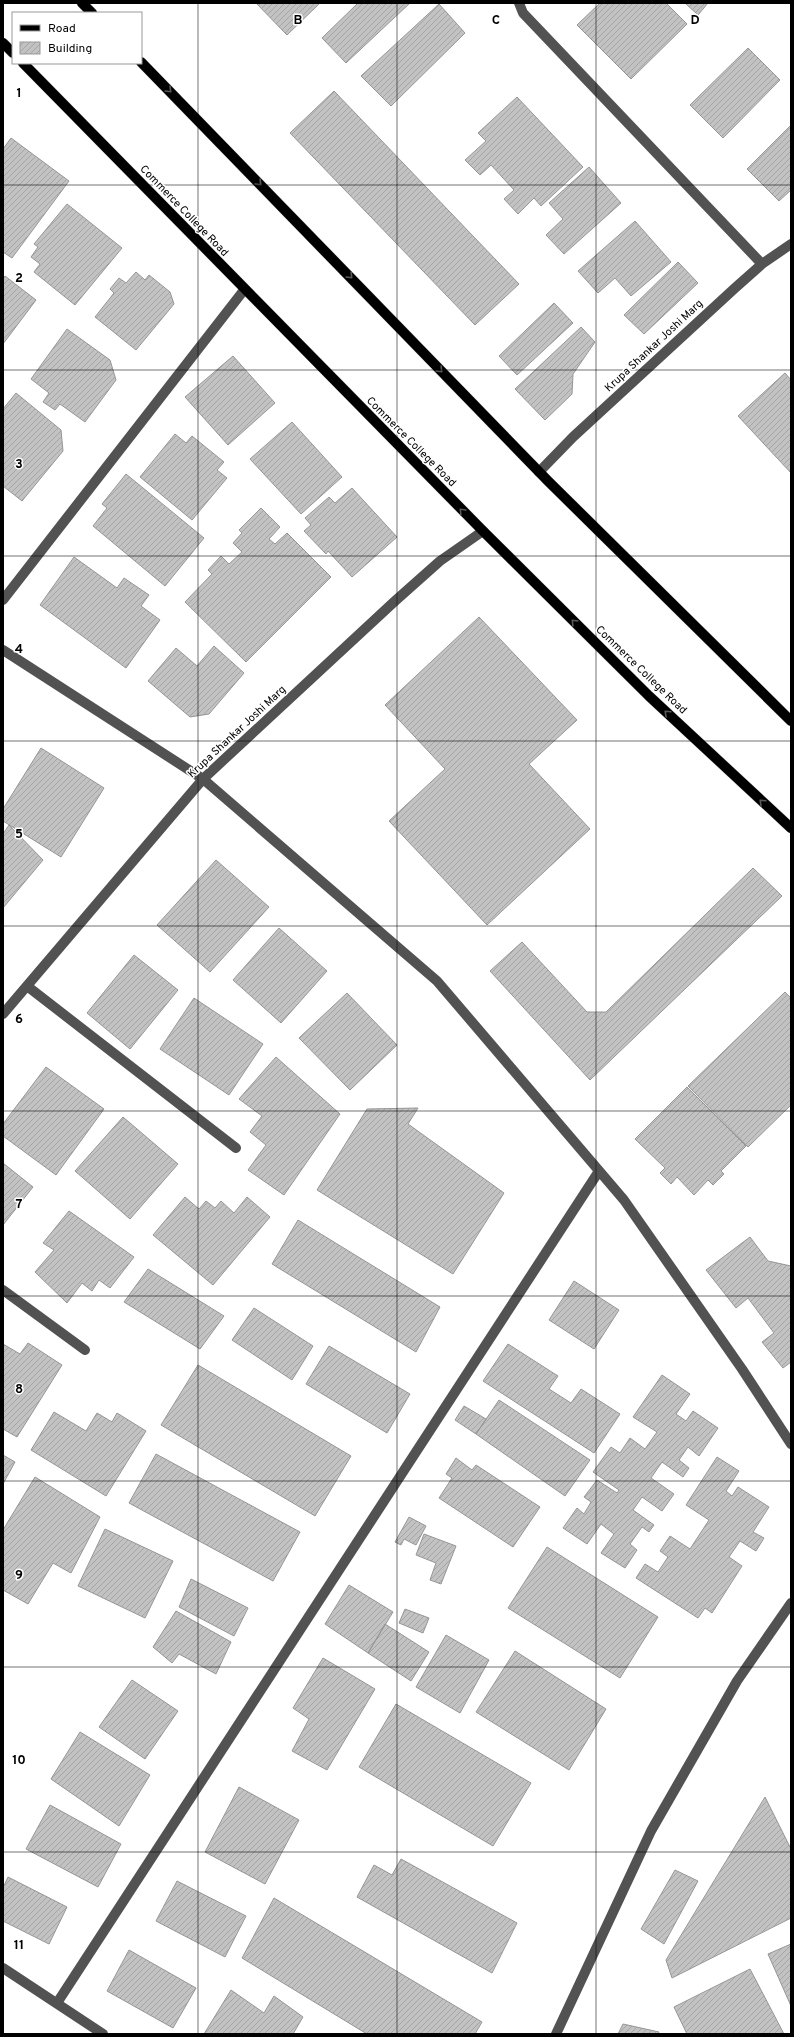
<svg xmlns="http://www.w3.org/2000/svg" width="794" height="2037" font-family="Overpass,sans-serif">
<defs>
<pattern id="building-hatch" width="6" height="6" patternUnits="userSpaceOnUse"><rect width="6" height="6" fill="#c2c2c2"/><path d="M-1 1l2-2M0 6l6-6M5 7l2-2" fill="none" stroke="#a5a5a5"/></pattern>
</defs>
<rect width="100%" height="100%" fill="#fff"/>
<!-- building -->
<path fill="url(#building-hatch)" stroke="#969696" d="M256,3H320L287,35Z
M358,3H410L346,63L322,38Z
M600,3H666L687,24L631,79L577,25Z
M685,3H708L698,15Z
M439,4L465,33L391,106L361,76Z
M748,48L780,80L723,138L690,105Z
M334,91L519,284L475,325L290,133Z
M517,97L583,167L541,206L534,198L518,214L504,199L514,190L491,165L480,175L465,160L486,141L478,133Z
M791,125V190L779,201L747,169Z
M11,138L69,181L12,258L3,252V149Z
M589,167L621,203L564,254L546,235L563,219L549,203Z
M67,204L122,248L75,305L34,272L40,264L31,257L38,247L34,244Z
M635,221L671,262L631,296L615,278L598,293L578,271Z
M678,262L698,283L644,334L624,315Z
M136,272L145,280L149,275L170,292L174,304L136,350L95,317L114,293L110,289L119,278L126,283Z
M5,276L36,300L3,344V279Z
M554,303L573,323L517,375L499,356Z
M581,327L595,342L573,374L572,394L545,420L515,389Z
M67,329L110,360L116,380L85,422L60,404L55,410L43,402L49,393L31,379Z
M233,356L275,403L228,445L185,397Z
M785,373L791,380V473L738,416Z
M16,393L61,430L63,451L22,501L3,486V409Z
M292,422L342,477L301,514L250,459Z
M175,434L186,443L192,436L224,462L217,470L227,478L192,520L140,477Z
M126,474L204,538L165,586L93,526L107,508L102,504Z
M352,488L397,537L352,577L328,551L326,554L304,531L311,525L305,518L329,497L335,503Z
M261,508L280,527L269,539L275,544L287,533L331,577L246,662L185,602L212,574L208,570L221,556L229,564L242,552L233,543L242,533L239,530Z
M74,557L117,588L124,578L149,595L141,606L160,620L126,668L40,605Z
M479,617L577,720L529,764L590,829L487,925L389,821L445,769L385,705Z
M214,646L244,673L209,714L190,717L148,681L176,648L197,666Z
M41,748L104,788L61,857L3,821V809Z
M9,825L43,860L3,908V834Z
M216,860L269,907L210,972L157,925Z
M753,868L782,896L590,1080L490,971L522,942L587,1012H606Z
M279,928L327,971L281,1023L233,980Z
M134,955L178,990L130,1049L87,1013Z
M785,992L791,998V1105L748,1147L688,1086Z
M347,993L397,1045L350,1090L299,1038Z
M194,998L263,1044L229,1095L160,1049Z
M276,1057L340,1114L284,1195L248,1170L266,1145L250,1132L262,1116L239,1099Z
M46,1067L104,1109L56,1175L3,1136V1124Z
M687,1087L746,1146L721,1171L724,1174L713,1185L708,1180L694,1195L677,1177L671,1184L660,1173L665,1168L635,1139Z
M418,1108L408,1124L504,1193L453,1274L317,1190L367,1109Z
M123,1117L178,1164L130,1219L75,1171Z
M3,1163L33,1187L3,1225Z
M185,1197L199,1209L206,1201L215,1208L221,1201L234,1213L247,1197L270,1217L213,1285L153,1235Z
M69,1211L134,1257L110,1288L99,1280L92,1291L82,1283L67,1303L35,1272L54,1250L43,1243Z
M298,1220L440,1307L416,1352L272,1264Z
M750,1237L768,1261L791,1266V1362L783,1368L762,1342L774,1333L748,1298L736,1308L706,1270Z
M148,1269L224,1316L200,1349L124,1302Z
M574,1281L619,1310L594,1349L549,1320Z
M254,1308L313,1346L292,1380L232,1340Z
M28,1343L62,1365L17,1437L3,1429V1344L20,1354Z
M508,1344L558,1376L549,1389L571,1403L581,1389L620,1414L594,1453L483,1381Z
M329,1346L410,1394L387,1433L306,1384Z
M198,1365L351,1456L315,1516L161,1425Z
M662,1375L690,1394L676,1414L686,1421L693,1411L718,1428L699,1456L688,1447L679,1460L689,1468L683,1477L662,1462L651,1478L674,1494L662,1511L642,1497L633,1510L654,1525L649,1532L642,1527L630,1544L637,1550L625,1568L601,1553L614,1534L601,1524L587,1544L563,1528L577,1508L584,1514L591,1502L584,1497L597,1480L617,1493L619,1490L593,1472L611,1447L620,1453L630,1438L645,1449L657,1432L633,1417Z
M499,1400L590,1460L565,1496L476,1434Z
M464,1406L486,1419L476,1434L455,1420Z
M54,1412L86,1431L97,1413L112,1422L117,1413L146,1431L106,1496L31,1450Z
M156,1454L300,1532L273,1581L129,1503Z
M3,1455L15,1462L3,1484Z
M717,1457L739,1471L726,1491L732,1496L738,1487L769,1507L753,1532L764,1538L756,1551L740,1541L729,1557L742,1566L712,1613L705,1608L698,1618L636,1578L645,1564L658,1572L668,1557L660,1551L670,1536L690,1549L709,1520L686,1505Z
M456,1458L472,1470L476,1465L540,1507L513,1547L439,1498L452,1478L446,1474Z
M35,1477L100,1517L71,1573L53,1563L28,1604L3,1590V1530Z
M409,1517L426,1526L416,1545L404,1539L401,1545L395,1542Z
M105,1529L173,1561L145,1618L78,1586Z
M424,1534L456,1546L441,1584L430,1580L436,1563L416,1555Z
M547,1547L658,1617L620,1678L508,1608Z
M191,1579L248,1608L234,1636L179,1607Z
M349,1585L393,1612L368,1653L325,1624Z
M405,1609L429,1618L423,1633L399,1623Z
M176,1611L231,1642L216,1674L179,1654L172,1663L153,1647Z
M385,1624L429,1652L411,1681L368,1653Z
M446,1635L489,1660L460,1713L416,1687Z
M515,1651L606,1709L569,1770L476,1712Z
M323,1658L375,1689L327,1770L292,1751L309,1719L293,1708Z
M132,1680L178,1711L145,1759L99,1727Z
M396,1704L531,1783L493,1846L359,1767Z
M80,1732L150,1775L119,1826L51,1779Z
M239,1787L299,1820L265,1884L205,1852Z
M765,1797L791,1849V1918L672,1978L666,1960Z
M50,1805L121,1844L98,1887L26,1849Z
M401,1859L517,1923L492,1973L357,1897L374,1865L392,1875Z
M675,1870L698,1881L664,1944L641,1929Z
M8,1877L67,1907L49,1944L3,1921V1888Z
M177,1881L246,1916L225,1957L156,1921Z
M274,1898L482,2022L475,2034H367L242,1958Z
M791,1944V2006L768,1954Z
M129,1950L196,1988L173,2028L107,1991Z
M750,1969L784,2034H687L674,2007Z
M231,1990L264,2013L274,1996L303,2017L293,2034H204Z
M623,2024L659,2032L658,2034H618Z"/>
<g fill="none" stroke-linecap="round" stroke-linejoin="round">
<defs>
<path id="major" d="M82,3L92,13
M3,43L13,53
M141,62L548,481L791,721
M23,63L483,531L649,696L791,828"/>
</defs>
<!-- major casing -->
<use href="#major" stroke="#dbdbdb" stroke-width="11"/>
<!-- minor -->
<path stroke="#525252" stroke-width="10" d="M519,3L523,13L762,264
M539,472L573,437L735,288L762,264L791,244
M3,600L244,290
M3,650L203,779L437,981L624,1200L742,1369L791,1444
M27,986L236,1148
M3,1014L203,779L395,601L440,561L483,531
M3,1290L85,1350
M3,1968L103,2034
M57,2003L599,1171
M556,2034L651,1831L737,1681L791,1603"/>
<!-- major -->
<use href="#major" stroke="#000" stroke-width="10"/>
</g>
<!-- one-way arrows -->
<defs><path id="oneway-chevron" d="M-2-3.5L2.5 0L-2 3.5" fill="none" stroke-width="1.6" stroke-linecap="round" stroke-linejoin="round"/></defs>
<g stroke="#595959">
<use href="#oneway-chevron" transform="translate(169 90) rotate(45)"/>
<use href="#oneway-chevron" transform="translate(259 183) rotate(46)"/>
<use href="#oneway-chevron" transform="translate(350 276) rotate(46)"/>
<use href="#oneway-chevron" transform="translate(440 370) rotate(46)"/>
<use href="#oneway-chevron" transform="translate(462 511) rotate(-135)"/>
<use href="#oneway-chevron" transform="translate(574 622) rotate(-135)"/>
<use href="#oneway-chevron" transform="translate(667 713) rotate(-137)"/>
<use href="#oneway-chevron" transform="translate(762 802) rotate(-137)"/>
</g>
<!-- grid -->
<path fill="none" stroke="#000" stroke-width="1" stroke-opacity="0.55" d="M198,3V2034M397,3V2034M596,3V2034M3,185H791M3,370H791M3,556H791M3,741H791M3,926H791M3,1111H791M3,1296H791M3,1481H791M3,1667H791M3,1852H791"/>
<g text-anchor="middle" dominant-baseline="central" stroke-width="3" stroke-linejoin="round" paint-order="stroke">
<!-- street labels -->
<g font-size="11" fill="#000" stroke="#fff">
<text transform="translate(184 211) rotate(46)">Commerce College Road</text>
<text transform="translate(654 346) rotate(-43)">Krupa Shankar Joshi Marg</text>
<text transform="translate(411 442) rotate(45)">Commerce College Road</text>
<text transform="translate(641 670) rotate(44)">Commerce College Road</text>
<text transform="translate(237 732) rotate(-43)">Krupa Shankar Joshi Marg</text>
</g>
</g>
<g font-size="13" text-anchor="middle" font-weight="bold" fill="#000" stroke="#fff" stroke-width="3" stroke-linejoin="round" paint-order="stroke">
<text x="298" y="24">B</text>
<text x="496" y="24">C</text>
<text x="695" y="24">D</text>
<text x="19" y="97">1</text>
<text x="19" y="282">2</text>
<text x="19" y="468">3</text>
<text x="19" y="653">4</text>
<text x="19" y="838">5</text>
<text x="19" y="1023">6</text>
<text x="19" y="1208">7</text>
<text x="19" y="1393">8</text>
<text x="19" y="1579">9</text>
<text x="19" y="1764">10</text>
<text x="19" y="1949">11</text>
</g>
<!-- border -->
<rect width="794" height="2037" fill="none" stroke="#000000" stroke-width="8"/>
<!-- legend -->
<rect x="12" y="12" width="130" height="52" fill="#ffffff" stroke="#999999"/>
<rect x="20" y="25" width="20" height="6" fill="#000000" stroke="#999999"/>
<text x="48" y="32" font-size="12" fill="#000000">Road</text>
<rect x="20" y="42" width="20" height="12" fill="url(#building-hatch)" stroke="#999999"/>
<text x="48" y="52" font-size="12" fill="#000000">Building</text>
</svg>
